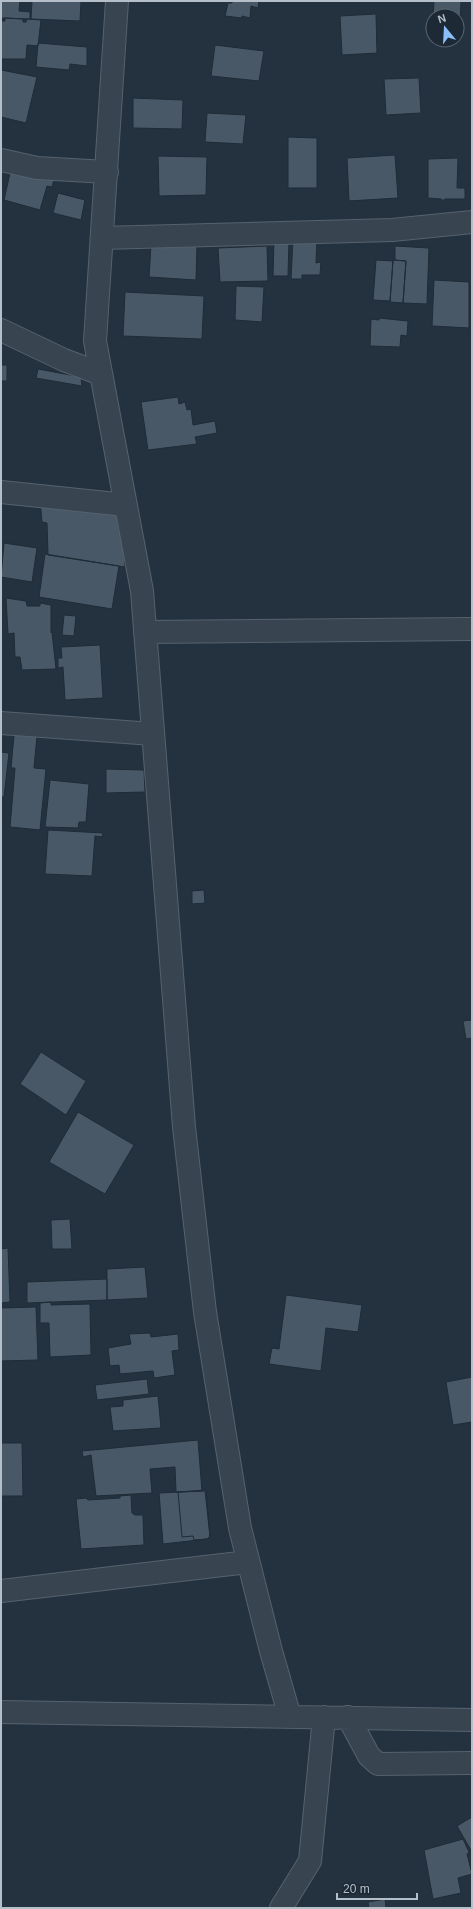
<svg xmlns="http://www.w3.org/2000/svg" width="473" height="1909" font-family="Helvetica,sans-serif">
<rect width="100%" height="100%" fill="#243240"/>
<!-- building -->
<path fill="#485866" stroke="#1f2b36" d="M1,1H20L19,11L30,12V19L1,18Z
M32,1H81L80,21L31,19Z
M232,1H259L258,8L251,6L250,18L242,16V18L225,16L228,3H232Z
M434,1H461L460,26H457V16H433Z
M376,14L377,53L342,55L340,16Z
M5,18L23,19V22H26L27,19L41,20L38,46L27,45L26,59H1V21H5Z
M38,43L87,47V66L70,64L69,70L36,67Z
M215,45L264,51L259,81L211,76Z
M1,70L37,77L26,123L1,117Z
M419,78L421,113L386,115L384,79Z
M133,98L183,100L182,129L133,128Z
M207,113L246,115L243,144L205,142Z
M288,137L317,138V188H288Z
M395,155L398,198L349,201L347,158Z
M158,156L207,157L206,195L159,196Z
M458,158L457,188H465V199H445V200H441V199L428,198V159Z
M12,164L55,175L52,187L47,186L40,210L4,200Z
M58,193L85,200L81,220L53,213Z
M274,238L289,239L288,276H273Z
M293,239L317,240L316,263L321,262L320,275H302V279H291Z
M151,245H197L196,280L149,277Z
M267,246L268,281L220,282L218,248Z
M395,246L429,248L427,304L403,303L406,261L395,260Z
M376,260L393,261L390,301L373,300Z
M393,260L406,261L403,303L390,302Z
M434,280L469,282V328L432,326Z
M236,286L264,287L262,322L235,320Z
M125,292L204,296L202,339L123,336Z
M379,318L408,321L407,336L401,335L400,347L370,346L371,319L379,320Z
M1,365H7V381H1Z
M38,369L81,377L82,386L36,378Z
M178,397L179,404L185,402L187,410L191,409L193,425L215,421L217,433L195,437L197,444L148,450L141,402Z
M40,500L121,512L125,567L48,555L47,523L42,522Z
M4,543L37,548L32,582L1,577Z
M45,554L119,566L112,609L39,597Z
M6,598L26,601L27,606H40V603L51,605V633L52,632L56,669L22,670L20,657H15L14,633L8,634Z
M64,615L76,616L74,636L62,635Z
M100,645L103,698L65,700L63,667L58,668V658H62L61,647Z
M14,735L37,736L34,768L46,769L40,830L10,827L15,768H11Z
M1,752L9,753L4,797H1Z
M106,769L144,770L145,792L106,793Z
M50,780L89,784L86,822H79L78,828L45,827Z
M48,830L103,833L102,837L95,836L92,876L45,874Z
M204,890L205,903L192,904V891Z
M472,1020V1038L466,1039L463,1021Z
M41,1052L86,1081L66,1115L20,1084Z
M78,1112L134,1145L105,1194L49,1162Z
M70,1219L72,1249H52L51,1220Z
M8,1248L10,1302L1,1303V1249Z
M145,1267L148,1298L107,1300V1269Z
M107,1279V1300L27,1303V1282Z
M286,1295L362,1305L358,1332L326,1328L321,1371L269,1364L272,1348L279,1349Z
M51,1302V1305L90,1304L91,1355L50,1357L49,1323H40V1303Z
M36,1307L38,1360L1,1361V1308Z
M150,1333L151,1337L178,1334L179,1350L172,1351L175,1375L154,1378L153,1371L120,1374L119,1365L110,1366L108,1348L131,1344L129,1334Z
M472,1377V1422L453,1425L446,1382Z
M147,1379L149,1394L97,1400L95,1385Z
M158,1396L161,1428L113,1431L110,1407L123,1406V1400Z
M198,1440L202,1491L176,1492L175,1467L150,1469L152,1493L96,1496L91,1455L83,1457L82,1451Z
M1,1443H22L23,1496H1Z
M206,1490L210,1536L208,1539L194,1540L193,1536L182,1537L178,1492Z
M202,1491H205L210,1536L207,1539L163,1544L159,1493Z
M131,1495L132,1513L135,1515H143L144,1545L81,1549L76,1499L86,1498L88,1500L120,1498V1496Z
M472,1817V1852L457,1826Z
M463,1839L469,1852L467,1854L472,1874L458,1878L461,1893L433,1899L424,1850Z
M385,1899L386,1908H369L368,1902Z"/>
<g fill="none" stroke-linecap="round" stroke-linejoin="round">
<defs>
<path id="minor" d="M117,1L95,341L142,591L184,1127L205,1312L240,1528L271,1651L290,1717
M1,160L37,168L107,172
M102,238L392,230L472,222
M1,330L64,360L101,374
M1,492L126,505
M145,632L472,629
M1,723L153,734
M1,1591L248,1562
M1,1712L472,1720
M348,1717L369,1756L378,1764L472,1763
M281,1908L310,1861L324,1717"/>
</defs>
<!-- minor casing -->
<use href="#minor" stroke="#56626d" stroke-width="24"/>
<!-- minor -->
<use href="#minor" stroke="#38444f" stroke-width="22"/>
</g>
<!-- border -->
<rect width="473" height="1909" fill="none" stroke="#b5bfca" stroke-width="4"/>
<!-- north arrow -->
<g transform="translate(445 28) rotate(342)"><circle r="19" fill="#1d2934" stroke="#5a6570"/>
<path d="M0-3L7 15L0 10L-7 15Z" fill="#8abffa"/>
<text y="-6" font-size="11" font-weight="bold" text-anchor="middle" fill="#b5bfca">N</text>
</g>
<!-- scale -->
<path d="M337 1893v6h80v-6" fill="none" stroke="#b5bfca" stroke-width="2"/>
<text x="343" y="1893" font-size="12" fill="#b5bfca" stroke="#1d2934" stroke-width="3" paint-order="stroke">20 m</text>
</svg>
